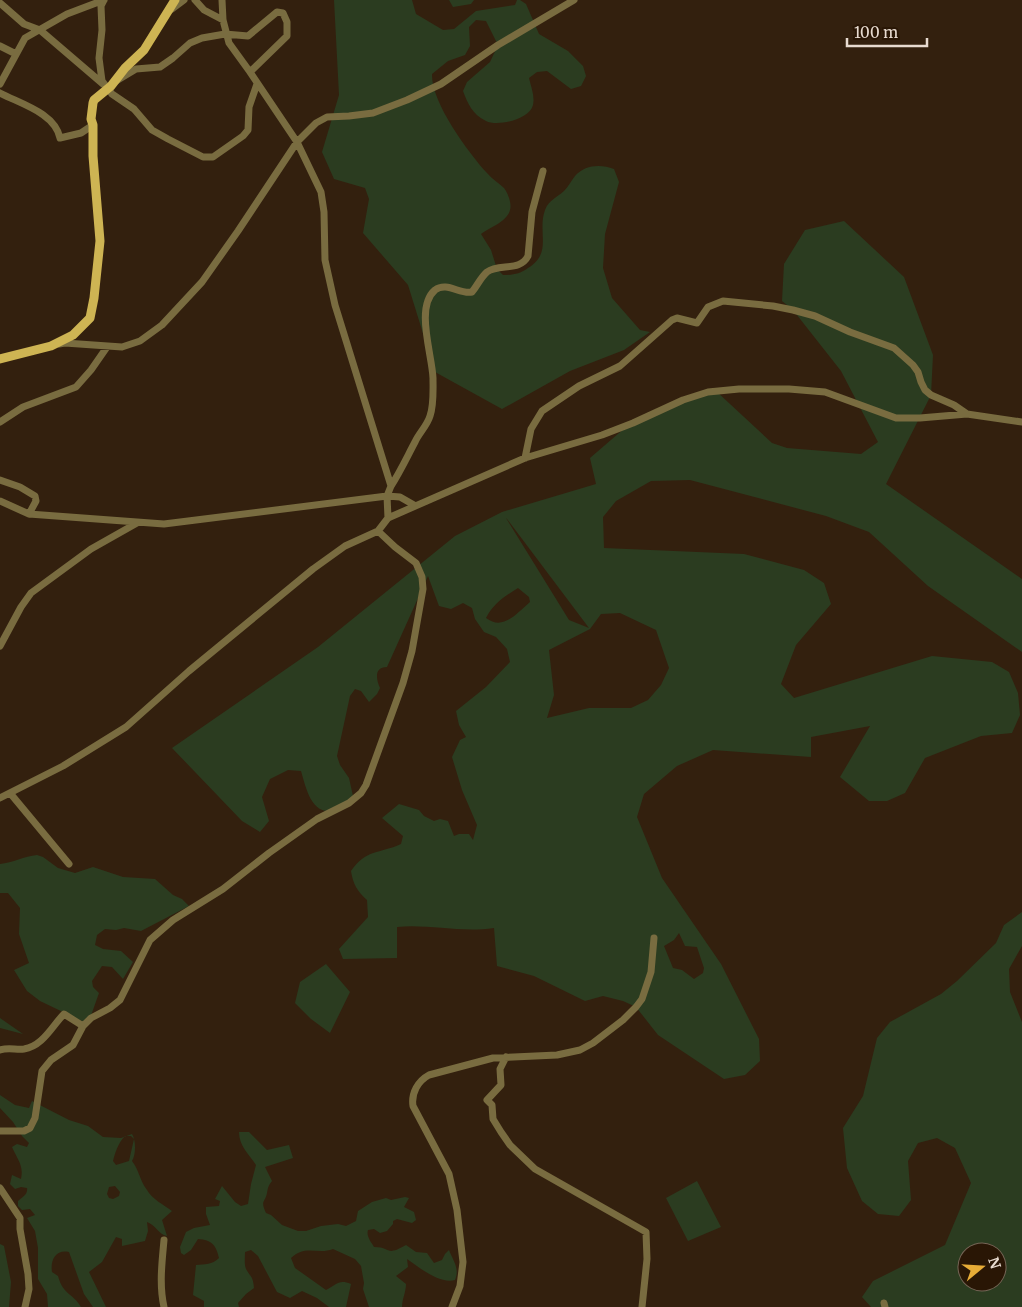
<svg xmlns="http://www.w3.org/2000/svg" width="1022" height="1307" font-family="Merriweather,serif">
<rect width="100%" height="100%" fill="#33200e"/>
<!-- green -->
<path fill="#2b3c20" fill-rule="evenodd" d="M334,0H412L416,14L443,30L454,29L476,11L515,5L517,0H520L526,4L539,34L568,51L583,66L586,76L581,86L571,89L547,71L537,72L529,78C531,87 535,96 533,105C530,119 498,127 486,121C472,114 468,104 463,91L467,82L490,62L498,45L486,21L476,20L469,27L470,46L465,55L448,61L432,74C431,102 468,152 487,173C492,179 499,183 504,188C508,193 512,204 510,210C507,222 490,227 481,234L491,250L497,269L503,275C513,275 520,274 528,268C553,253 537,232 545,210C549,200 556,198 564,191C568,187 571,181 575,176C585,165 600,164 614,169L619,182L605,234L603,268L612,298L640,330L650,332L624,350L570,371L502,409L435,372L408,285L363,233L369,199L365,188L334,179L322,152L339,95Z
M449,0H474L471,4L453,7Z
M844,221L904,277L933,355L931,395L886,484L1022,579V652L928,586L869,532L826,516L690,480L651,481L616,501L603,517L604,548L744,554L804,570L824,583L831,604L796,645L781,684L794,698L932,656L992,662L1009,672L1018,693L1020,715L1012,733L981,736L925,758L905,793L887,801H869L840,777L870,726L811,737V757L713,750L677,766L644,794L637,817L662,878L721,964L759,1039L760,1061L745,1075L724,1079L658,1035L636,1007L623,1001L603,996L585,1001L534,976L497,966L494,928C461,933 429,924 397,927V958L343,959L339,949L368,917L367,900C357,891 353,884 351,871C366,849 379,854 401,844L403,836L382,818L399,804L419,810L424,816L434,821L440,819L448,821L454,836L459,834H469L473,840L477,825L462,790L452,757L460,740L466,737L459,725L456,711L486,687L510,662L507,649L496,637L484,632L475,619L472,608L463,603L451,609L439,606L428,576L387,667C374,667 376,679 380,688L377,694L369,702L361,691L355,689L350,696L337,756L340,765L349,778L353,796L348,807C342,808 334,811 328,811C310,811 305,784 301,771L288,770L270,779L262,797L269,821L260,832L242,821L172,748L318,647L455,536L502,512L596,484L590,458L626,427L706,393L716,391L772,443L787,448L861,454L878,442L841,371L793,310L782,301L784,264L805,230ZM506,518L507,519L589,628L569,620ZM518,588L529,597L530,602C516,614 503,631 486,618C493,604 505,596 518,588ZM620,613L656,630L669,668L661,685L648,700L631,708H589L547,718L554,695L549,650L590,629L601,614ZM679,933L685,946L697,947L704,968L703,973L694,979L682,970L673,968L664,946L674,940Z
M37,855L43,857L58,868L75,873L93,867L123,877L155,879L173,895L182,899L189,906L141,931L124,928L116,930L105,929L97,935L95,945L103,949L121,951L133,962L123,979L112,967L102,966L92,981L93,987L99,993L88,1024L40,1001L27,991L14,970L29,963L19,934L20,908L8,893H0V864C13,863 24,856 37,855Z
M1022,912V946L1009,969L1010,992L1022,1022V1307H871L862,1297L873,1281L945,1245L971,1183L955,1148L937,1138L918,1143L908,1161L911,1200L899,1216L878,1214L862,1201L847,1168L843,1128L863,1096L877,1038L890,1022L941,994L957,981L996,943L1004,925ZM967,1252H997V1282H967Z
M326,964L350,992L330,1033L311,1019L295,1003L300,982Z
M0,1018L23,1034L0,1028Z
M0,1095L15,1105L29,1108L32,1101L69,1120L88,1126L103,1137L121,1138L132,1134C136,1140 136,1155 132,1161C139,1170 140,1181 147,1190C152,1199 164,1205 172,1211L162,1220L167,1236C158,1234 156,1225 147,1222L148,1231L145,1241L122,1246V1239L116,1237L102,1262L89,1272L106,1307H93L84,1294L69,1252C56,1249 50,1260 52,1272L58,1276C63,1295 73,1293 81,1307H48L47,1294L38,1279V1248L35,1231L27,1218L35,1215L30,1209L22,1210L18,1206V1201C22,1197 28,1195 27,1188L21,1187L15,1189L10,1184L12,1175L21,1179C24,1165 17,1159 12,1147L17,1144L27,1147L29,1143L22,1136L13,1122L0,1108ZM125,1136H131L134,1139L129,1161L116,1165L113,1161C115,1153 118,1143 125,1136ZM115,1186L120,1192L119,1196L113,1199L109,1198L107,1194L109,1187Z
M239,1132H249L267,1150L289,1145L293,1158L265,1167L272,1181C268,1186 268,1188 267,1193C265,1203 260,1200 266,1213L271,1215L282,1225L298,1231H306L321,1226L338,1224L346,1226L356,1221L358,1211L372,1202L386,1198L391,1200L405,1197L409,1198L404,1207L414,1212L416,1220L412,1223L397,1219L393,1221V1224L387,1231L380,1233L374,1229L368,1230C366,1236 371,1242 374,1247C392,1247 385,1257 406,1245L416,1252L427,1253L434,1263L442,1260L445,1254L449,1250C453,1261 460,1268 455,1280C439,1284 420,1268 407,1259L408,1267L396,1276L406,1284C406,1292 402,1299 402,1307H369L363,1289L364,1283L361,1266L355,1259L333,1249C318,1255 305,1244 291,1258L295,1268L326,1290C337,1285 338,1279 351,1284L346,1307H329L317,1298L302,1291L290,1298L277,1292L258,1256L251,1250L245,1252C245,1257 244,1264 246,1269C251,1278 253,1276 254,1288L246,1294L238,1303L239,1307H204V1301L193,1295L196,1265C205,1264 212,1265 219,1258C216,1245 212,1240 198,1239L191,1250L184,1255L181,1253L180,1247L186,1232L194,1228L210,1225L206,1214V1207L219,1206L220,1201L215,1199L222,1186L235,1202L241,1206L248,1204L251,1184L256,1165C249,1154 239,1146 239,1132Z
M697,1181L721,1227L688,1241L666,1198Z
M0,1244L4,1246L11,1282L9,1307H0Z"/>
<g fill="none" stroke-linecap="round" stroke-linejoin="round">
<!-- minor -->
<path stroke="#796c40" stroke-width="7" d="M104,0L101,6L102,30L99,58L102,81L112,94L134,109L152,130L168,139L203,157H213L243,136L248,130L249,107L257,84
M195,0L204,10L223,20
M222,0L223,20L229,43L250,72L297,142L321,192L324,212L325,260L335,305L391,486L387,496L388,518
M0,3L24,24L40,30L103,84
M172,9L184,0
M0,46L16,54
M116,81L136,69L160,67L173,58L190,43L202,38L225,34L248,36L277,12L283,13L287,22V36L250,72
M0,84L25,38L67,14L104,0
M0,93C21,104 55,113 60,138L81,133L93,125
M59,344L65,343L122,347L140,341L162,325L202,282L238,231L297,142L316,123L327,117L349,116L373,113L407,100L441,84L498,45L574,0
M0,422L23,407L76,387L91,370L107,347
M525,458L531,429L542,411L579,386L620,366L672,320L677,318L697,323L708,307L723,301L773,306L793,310L815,316L850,332L894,348L913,365L918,372L921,382L925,390L931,395L954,405L967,414
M0,480L20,487L35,496L36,501L29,514
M391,486C400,472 407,457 415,442C419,433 427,426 430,416C434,405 433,390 433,378C432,354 415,307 435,290C447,281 460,295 472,292C477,286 481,277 487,272C499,263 520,272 528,256L532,212L543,171
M0,501L29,514L164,524L387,496L400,497L414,505
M0,646L21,607L31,593L91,549L137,523
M10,793L69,864
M0,798L63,766L126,727L189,671L313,569L345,546L378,531L388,518L525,458L602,435L633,423L683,400L708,392L739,389H789L825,392L896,418H920L967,414L1022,422
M0,1050C8,1047 16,1050 24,1049C43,1046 52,1026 64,1014L83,1026
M506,1057L500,1069L501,1085L487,1100L492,1105L493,1119L501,1132L510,1145L535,1169L646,1232L647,1259L642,1307
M0,1131H24L30,1128L35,1118L42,1071L51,1060L73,1045L83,1026L91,1018L110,1008L120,1000L150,940L173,920L223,889L269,853L317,819L349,803L361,793L366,785L403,683L412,651L423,589L422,577L416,563L395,547L378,531
M0,1188L20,1218V1229L28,1274L29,1289L25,1307
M164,1240C162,1262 159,1285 164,1307
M884,1303L885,1307
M452,1307L460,1286L463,1262L457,1210L449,1174L413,1106C411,1093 418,1081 429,1075L493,1058L557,1055L580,1050L593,1043L623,1020L636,1007L642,999L651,972L654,938"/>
<!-- major -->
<path stroke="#ceb453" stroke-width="9" d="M0,359L51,346L73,335L90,318L94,298L100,241L93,156V125L91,119L93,103L94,100L111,86L125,68L144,50L175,0"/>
</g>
<!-- north arrow -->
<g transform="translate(982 1267) rotate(72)"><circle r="24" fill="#291605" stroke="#756556"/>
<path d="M0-4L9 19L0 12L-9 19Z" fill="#e7ac37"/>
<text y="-8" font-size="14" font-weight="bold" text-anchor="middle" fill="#e8dbd0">N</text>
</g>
<!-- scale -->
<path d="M847 38v8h80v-8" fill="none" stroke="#e8dbd0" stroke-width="2.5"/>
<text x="854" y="38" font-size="15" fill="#e8dbd0" stroke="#291605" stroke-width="4" paint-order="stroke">100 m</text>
</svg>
